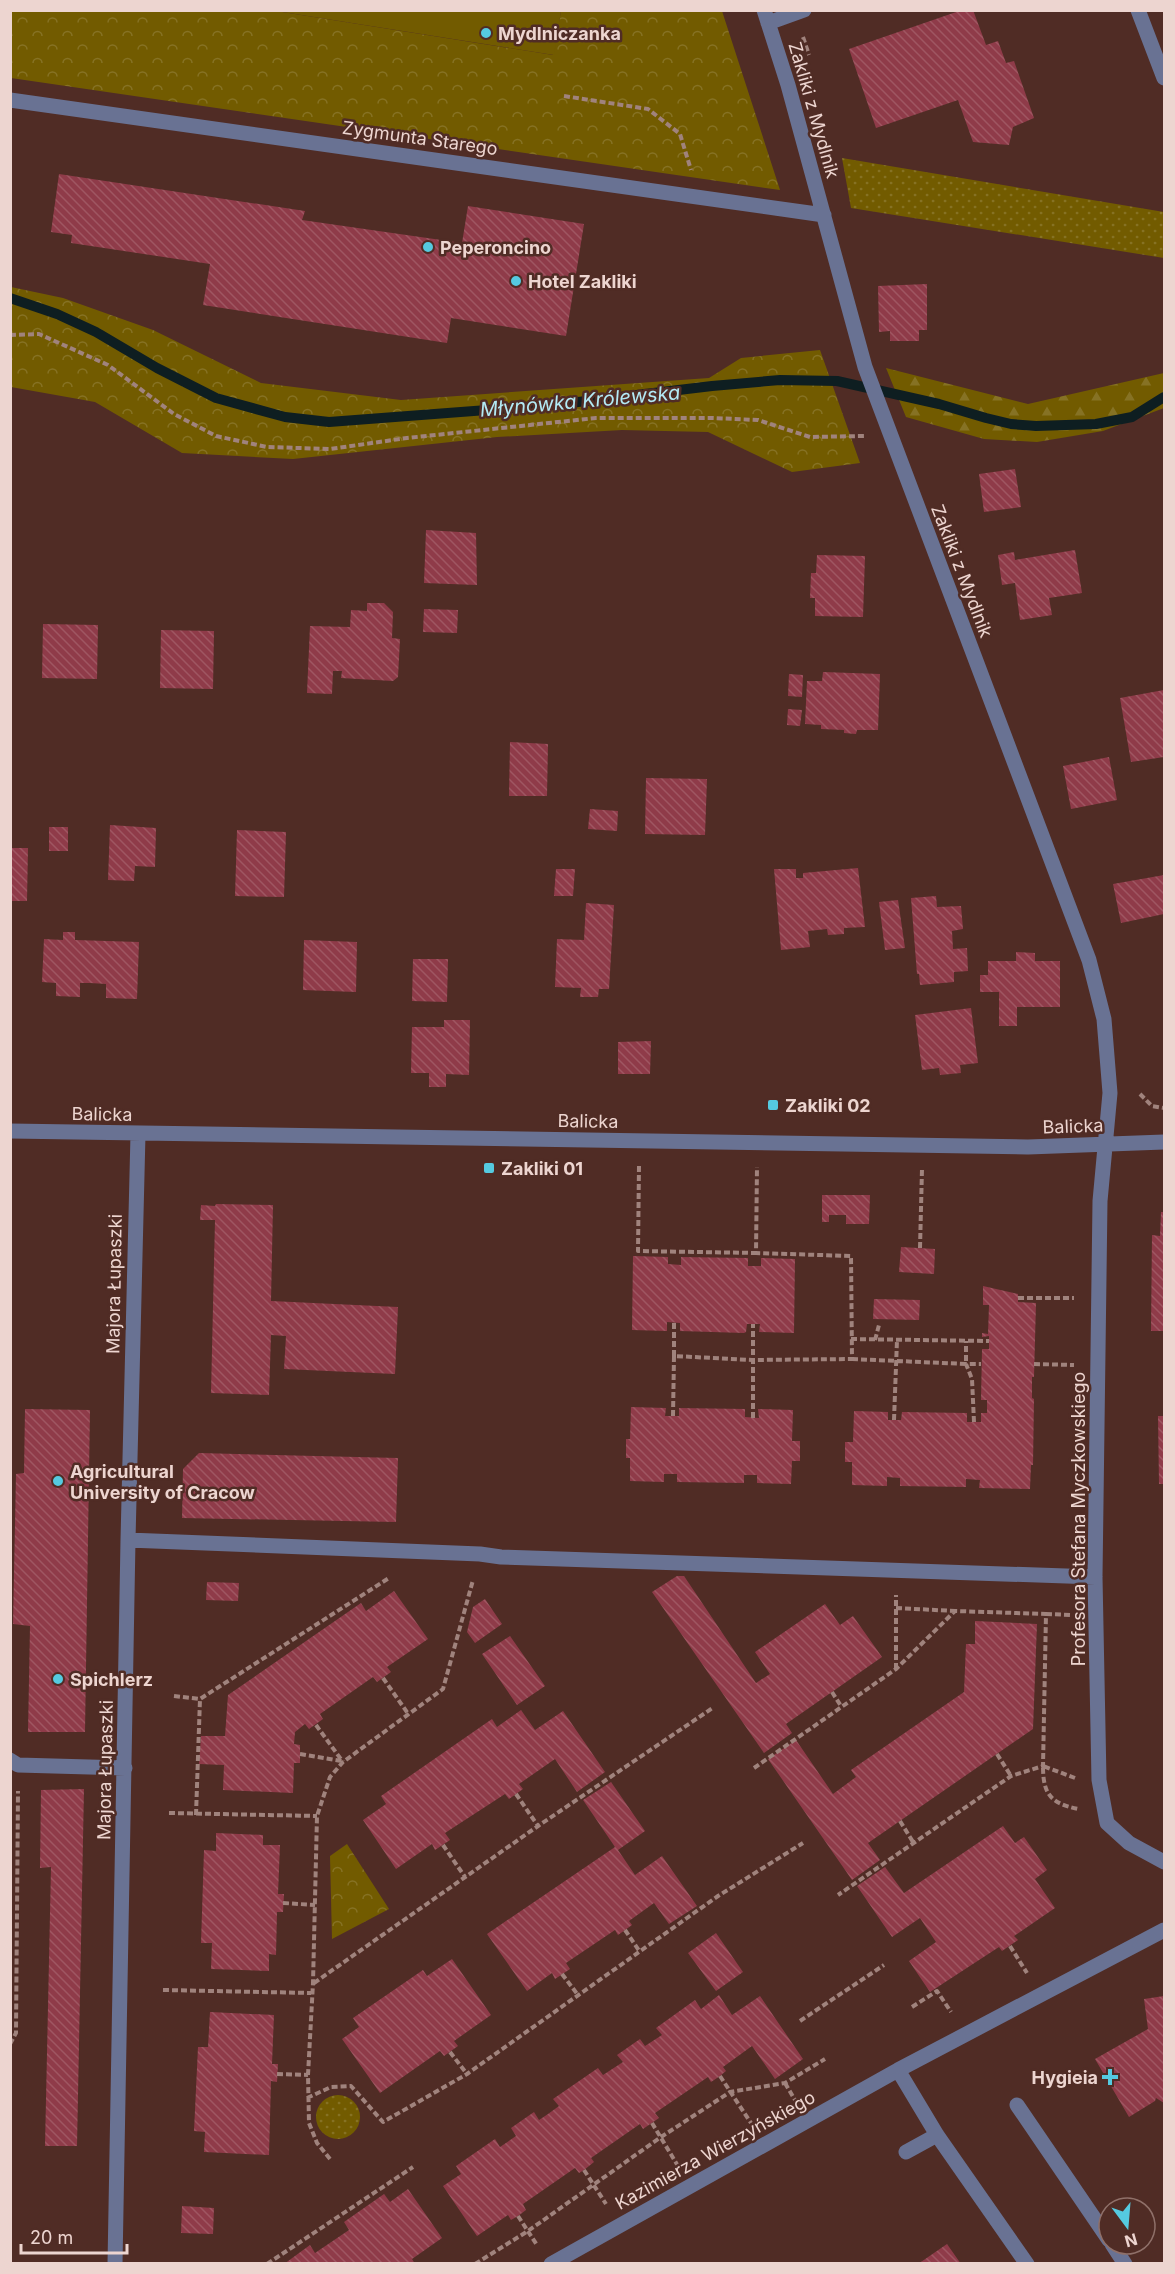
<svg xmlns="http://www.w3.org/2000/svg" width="1175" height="2274" font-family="Inter,sans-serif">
<defs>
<pattern id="grass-dots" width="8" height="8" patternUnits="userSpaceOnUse" patternTransform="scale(1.5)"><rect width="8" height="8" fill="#725b00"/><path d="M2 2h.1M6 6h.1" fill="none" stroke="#867224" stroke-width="1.8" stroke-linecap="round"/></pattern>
<pattern id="forest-firs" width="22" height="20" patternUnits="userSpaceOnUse" patternTransform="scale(1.5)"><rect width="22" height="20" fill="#725b00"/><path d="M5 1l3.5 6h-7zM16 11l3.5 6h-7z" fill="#867224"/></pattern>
<pattern id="park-crowns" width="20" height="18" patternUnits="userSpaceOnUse" patternTransform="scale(1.5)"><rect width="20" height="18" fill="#725b00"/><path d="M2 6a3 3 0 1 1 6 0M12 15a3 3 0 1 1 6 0" fill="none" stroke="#867224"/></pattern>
<pattern id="building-back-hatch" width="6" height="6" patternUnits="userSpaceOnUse" patternTransform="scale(1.5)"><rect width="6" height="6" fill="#8f3b49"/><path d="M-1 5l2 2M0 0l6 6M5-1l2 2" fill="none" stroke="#9f5662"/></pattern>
</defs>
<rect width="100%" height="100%" fill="#502c25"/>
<!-- grass -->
<path fill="url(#grass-dots)" d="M842,158L1164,212V258L851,208Z
M316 2117a22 22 0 1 1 44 0a22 22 0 1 1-44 0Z"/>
<!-- forest -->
<path fill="url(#forest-firs)" d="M886,368L1028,404L1164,373V408L1103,431L1037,442L984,439L906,417Z"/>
<!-- park -->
<path fill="url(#park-crowns)" d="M11,11H276L553,55L561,11H722L780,190L11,78Z
M11,287L63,298L153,330L261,383L401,400L709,378L741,358L820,350L860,463L792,472L708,432L622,430L497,437L293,459L182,453L95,402L11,387Z
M347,1844L389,1909L332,1939L330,1856Z"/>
<!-- pitch -->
<path fill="#725b00" d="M276,11H561L554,55Z"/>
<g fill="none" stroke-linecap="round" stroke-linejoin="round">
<!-- stream -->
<path stroke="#0e1e21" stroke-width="10" d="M10,298L57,314L96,332L157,368L216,398L285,417L329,422L553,405L712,386L780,380L837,381L939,404L986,418L1011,424L1036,426L1096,424L1132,417L1164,397"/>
</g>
<!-- building -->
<path fill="url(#building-back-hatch)" d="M962,10H973L986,45L998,41L1006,63L1014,61L1034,118L1013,127L1009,145L973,142L958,100L876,128L849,49Z
M59,174L305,211L302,220L462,243L468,206L584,224L566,336L451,318L447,343L203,305L210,264L71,243L72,235L51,232Z
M927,284V330H919V341H890V331L879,332L878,286Z
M1015,469L1021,507L984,512L979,474Z
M426,530L476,533L477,585L424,583Z
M1075,550L1082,593L1049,598L1052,615L1020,620L1015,583L1002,585L998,555L1014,552L1015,560Z
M817,555L865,556L863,617L815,616V598H810L811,573H816Z
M367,603H384L393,612L392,638L400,639L398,677L393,681L341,678L342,671H333L332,694L307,693L310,626L350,627L351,610L367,611Z
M424,609L458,610L457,633L423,632Z
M43,624L98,625L97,679L42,678Z
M161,630L214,631L213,689L160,688Z
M823,672L880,674L878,730H857L856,734L844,733V730L821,729V725L805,724L807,681H822Z
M789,674L803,675L802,697L788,696Z
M1164,690V757L1131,762L1120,698Z
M788,709L802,710L800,726L787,725Z
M510,742L548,744L547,796H509Z
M1109,757L1117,800L1071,809L1063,766Z
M646,778L707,779L705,835L645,834Z
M590,809L618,811L617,831L588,829Z
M110,825L156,828L155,867L135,866L134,881L108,880Z
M49,827H68V851H49Z
M237,830L286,832L284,897L235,896Z
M10,848H28L27,901H10Z
M858,868L865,927L844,928V934L828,935L827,929L808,931L810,947L781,950L774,869H796V878H803V873Z
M556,869H575L573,896H554Z
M1164,875V914L1121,923L1113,884Z
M936,896L937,907L961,906L963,929L952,931L953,949L967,948L968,971L954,972V982L920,985L919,974H917L911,898Z
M898,900L905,948L885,950L879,902Z
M586,903L614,905L609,989H599L598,997H580L581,988L555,987L557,939L584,940Z
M63,932H75V940L139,942L137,999L106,998V984L90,983H80V997L56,996V983L42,982L44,939L63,940Z
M304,940L357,942L356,992L303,990Z
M1016,952L1035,953V961H1060V1007H1017V1026H999V992H980V975H988V961H1016Z
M413,959H448L447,1002L412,1001Z
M971,1008L978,1063L960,1065L961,1073L940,1075L939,1068L922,1070L915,1015Z
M444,1020H470L469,1075L446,1074V1087H429V1073H411L412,1027H444Z
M651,1041L650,1074H618V1042Z
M822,1195H870L869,1224H846V1215H829V1222H822Z
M216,1204L273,1205L271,1301L398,1307L395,1374L284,1369L286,1336L271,1335L269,1395L211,1393L215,1220H200L201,1205L215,1206Z
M1161,1212H1164V1331H1151L1152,1235L1160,1236Z
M901,1247L935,1249L934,1274L899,1272Z
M633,1256L668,1257V1264L681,1265V1257L748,1258V1266H761V1258L795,1259L794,1333L759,1332L760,1324H747L746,1332L744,1333L680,1331V1323L667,1322V1331L632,1330Z
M983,1286L1018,1294V1302L1036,1303L1034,1377H1032V1398L1034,1399L1033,1465H1031L1030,1489L979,1488L980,1480L966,1479V1487L900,1486V1478L887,1477V1486L852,1485V1462H845V1442H853L854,1411L888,1412V1420H901L902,1412L967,1413V1422H981V1413H987V1400H981L982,1349H989V1336L982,1337V1333L988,1334L989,1305H983Z
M874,1299L920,1300L919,1320L873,1319Z
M631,1407L666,1408L665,1416H679V1408L745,1409V1417L759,1418L758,1409L793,1410L792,1441H800V1461H792L791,1484L757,1483V1475H744V1483L677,1482V1474H664V1482L630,1481V1458H626V1439H630Z
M25,1409L90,1410L85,1732H28L30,1626L13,1624L16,1474L24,1473Z
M1158,1416H1164V1484H1159Z
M199,1453L398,1458L396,1522L182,1518L183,1469Z
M677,1576H684L756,1683L770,1674L755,1652L825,1604L840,1625L853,1616L882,1657L786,1724L792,1733L764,1753L652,1592Z
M207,1582L239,1583L238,1601L206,1600Z
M394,1591L428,1639L387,1667L391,1672L377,1682L373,1677L320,1714L323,1719L309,1729L305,1724L295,1732L294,1744L300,1745V1763H294L293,1793L223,1790L224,1765L199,1764L201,1736H225L228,1695L361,1603L366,1611Z
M485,1599L502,1624L475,1643L467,1632L473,1607Z
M975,1621L1037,1624L1033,1729L868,1843L880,1860L852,1880L768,1759L796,1740L833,1794L856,1777L851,1770L964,1692L966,1644H975Z
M510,1636L545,1686L517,1705L482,1654Z
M521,1710L535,1730L563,1711L605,1772L577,1792L555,1759L519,1784L523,1789L509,1799L505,1794L445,1833L450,1840L435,1850L432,1844L396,1869L363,1820L386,1804L381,1796L492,1719L497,1727Z
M611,1782L645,1831L618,1850L635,1875L662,1856L697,1906L669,1924L654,1903L629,1921L632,1925L618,1935L615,1930L566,1963L570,1969L555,1979L552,1973L527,1991L487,1934L615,1847L583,1800Z
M84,1789L77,2146H45L51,1867L40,1868L41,1790Z
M1003,1826L1015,1843L1024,1837L1047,1870L1035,1879L1055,1908L1014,1936L1018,1940L1002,1951L999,1947L930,1992L909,1961L936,1942L920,1918L892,1937L857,1886L885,1867L904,1893Z
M216,1833L263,1835V1845H280L278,1894H284L283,1912H277L276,1955L269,1954V1971L211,1969L212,1943H201L204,1850L216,1851Z
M716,1933L743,1972L716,1991L688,1953Z
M452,1959L491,2015L454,2041L458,2046L444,2056L440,2051L380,2093L342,2039L359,2027L353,2018L423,1970L427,1976Z
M719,1995L732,2015L760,1996L803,2059L775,2079L752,2046L723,2067L726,2071L720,2076L711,2082L708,2077L655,2113L659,2118L643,2129L640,2124L591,2158L594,2162L584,2170L579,2173L575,2168L523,2204L526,2210L518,2216L511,2220L508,2215L477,2236L443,2186L461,2174L456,2166L495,2139L500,2147L516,2136L511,2128L534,2112L539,2120L548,2114L559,2106L553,2099L598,2068L603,2075L623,2062L617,2055L640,2039L645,2046L662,2035L656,2028L695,2000L701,2009Z
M1164,1996V2103L1156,2098L1155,2101L1129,2117L1095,2059L1148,2029L1144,1999Z
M210,2012L274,2015L272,2064H278L277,2082L271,2081L269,2155L204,2152L205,2132L194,2131L198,2047H208Z
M408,2189L442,2238L412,2259L415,2264H284L310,2245L315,2253L349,2230L344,2222L384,2194L390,2202Z
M182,2206L214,2208L213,2234L181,2233Z
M947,2244L961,2264H918Z"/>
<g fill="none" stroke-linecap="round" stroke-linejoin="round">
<!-- path -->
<path stroke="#a0837d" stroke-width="4" stroke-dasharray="6 3" stroke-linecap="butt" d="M803,37L809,55
M564,96L648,109L680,134L691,170
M10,335L39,334L108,365L174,414L216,436L267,447L330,449L407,438L596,418H712L758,420L810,437L864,436
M1140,1094L1152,1106L1164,1108
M639,1166L638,1251L756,1253
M920,1248L922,1169
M1018,1298H1074
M674,1323V1356
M851,1339L989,1341
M875,1340L879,1325
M852,1359L966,1364V1341
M1034,1364L1074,1365
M673,1416L674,1356L752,1360L852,1359L851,1256L756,1253L757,1167
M753,1418V1324
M894,1420L897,1340
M974,1422L972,1379L966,1364H981
M896,1608L955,1611
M1046,1614L1071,1615
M896,1669V1595
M383,1678L409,1715
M832,1692L841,1706
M174,1696L200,1699
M316,1725L343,1762
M300,1754L342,1761
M997,1754L1011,1776
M754,1768L896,1669L955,1611L1046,1614L1043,1766L1011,1776L838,1895
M1075,1778L1043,1766C1043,1795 1051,1803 1078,1809
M516,1794L538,1826
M169,1813L317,1816
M196,1815L200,1699L389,1578
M900,1821L913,1842
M443,1845L465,1877
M283,1903L315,1905
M625,1930L640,1952
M1010,1946L1027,1973
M562,1974L578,1995
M314,1983L538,1826L714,1707
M163,1990L311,1993
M912,2007L937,1991L951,2012
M800,2021L884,1965
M10,2044L16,2033L18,1791
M450,2052L467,2074
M277,2074L308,2075
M720,2076L751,2123
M785,2083L795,2100
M307,2098L331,2087L351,2086L383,2122L467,2074L718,1896L803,1843
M652,2123L678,2166
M330,2159L317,2143L309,2123L308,2075L313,1983L317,1816L330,1777L343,1762L443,1689L473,1580
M584,2170L606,2204
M518,2216L537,2245
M267,2264L413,2167
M475,2264L528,2231L661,2137L730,2092L785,2083L825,2059"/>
<!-- minor -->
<path stroke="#697293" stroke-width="15" d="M764,10L788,85L865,367L1089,960L1104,1019L1110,1093L1100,1201L1095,1577L1099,1780L1107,1823L1129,1843L1164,1862
M1138,10L1164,78
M768,23L804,10
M10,100L824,215
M10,1131L1028,1147L1164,1142
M128,1540L480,1554L501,1557L1095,1577
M10,1760L18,1765L125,1768
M898,2070L937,2135L1027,2264
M1017,2105L1109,2240
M906,2152L937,2135
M1112,2244L1125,2264
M115,2264L128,1540L138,1134
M551,2264L898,2070L1164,1930"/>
</g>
<!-- markers -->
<g fill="#55cae0" stroke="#502c25" stroke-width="2">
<circle cx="486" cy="33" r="6"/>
<circle cx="428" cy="247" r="6"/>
<circle cx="516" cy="281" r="6"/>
<rect x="767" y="1099" width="12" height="12" rx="3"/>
<rect x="483" y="1162" width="12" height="12" rx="3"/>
<circle cx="58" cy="1481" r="6"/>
<circle cx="58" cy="1679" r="6"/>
<path d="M1107 2068h6v6h6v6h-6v6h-6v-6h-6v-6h6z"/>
</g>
<g text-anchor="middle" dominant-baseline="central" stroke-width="5" stroke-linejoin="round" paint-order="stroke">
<!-- poi labels -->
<g font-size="18" font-weight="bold" fill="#edd5d0" stroke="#502c25" text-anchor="start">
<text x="498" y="33">Mydlniczanka</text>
<text x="440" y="247">Peperoncino</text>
<text x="528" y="281">Hotel Zakliki</text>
<text x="785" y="1105">Zakliki 02</text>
<text x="501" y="1168">Zakliki 01</text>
<text x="70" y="1471">Agricultural<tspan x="70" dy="21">University of Cracow</tspan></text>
<text x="70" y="1679">Spichlerz</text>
<text x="1098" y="2077" text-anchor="end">Hygieia</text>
</g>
<!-- street labels -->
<g font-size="18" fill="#edd5d0" stroke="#502c25">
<text transform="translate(814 110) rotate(74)">Zakliki z Mydlnik</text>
<text transform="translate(420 138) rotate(8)">Zygmunta Starego</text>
<text transform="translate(962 571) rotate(69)">Zakliki z Mydlnik</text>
<text transform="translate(102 1114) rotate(1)">Balicka</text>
<text transform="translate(588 1121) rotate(1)">Balicka</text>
<text transform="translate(1073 1126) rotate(-2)">Balicka</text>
<text transform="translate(114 1284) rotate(-89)">Majora Łupaszki</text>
<text transform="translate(1078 1519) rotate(-90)">Profesora Stefana Myczkowskiego</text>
<text transform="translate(105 1770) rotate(-89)">Majora Łupaszki</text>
<text transform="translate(715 2150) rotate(-29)">Kazimierza Wierzyńskiego</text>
</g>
<!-- water labels -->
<g font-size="20" font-style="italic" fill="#b3eaf5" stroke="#502c25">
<text transform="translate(580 401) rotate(-5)">Młynówka Królewska</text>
</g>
</g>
<!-- border -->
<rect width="1175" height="2274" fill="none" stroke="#edd5d0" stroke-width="24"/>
<!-- north arrow -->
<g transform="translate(1127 2226) rotate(164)"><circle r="28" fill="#502c25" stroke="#8f7069" stroke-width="1.5"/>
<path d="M0-4.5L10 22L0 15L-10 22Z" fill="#55cae0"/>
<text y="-9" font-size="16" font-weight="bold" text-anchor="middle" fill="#edd5d0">N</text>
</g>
<!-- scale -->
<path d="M21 2244v9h106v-9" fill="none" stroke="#edd5d0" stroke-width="3"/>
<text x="30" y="2244" font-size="18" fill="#edd5d0" stroke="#502c25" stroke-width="4.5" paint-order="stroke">20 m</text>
</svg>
